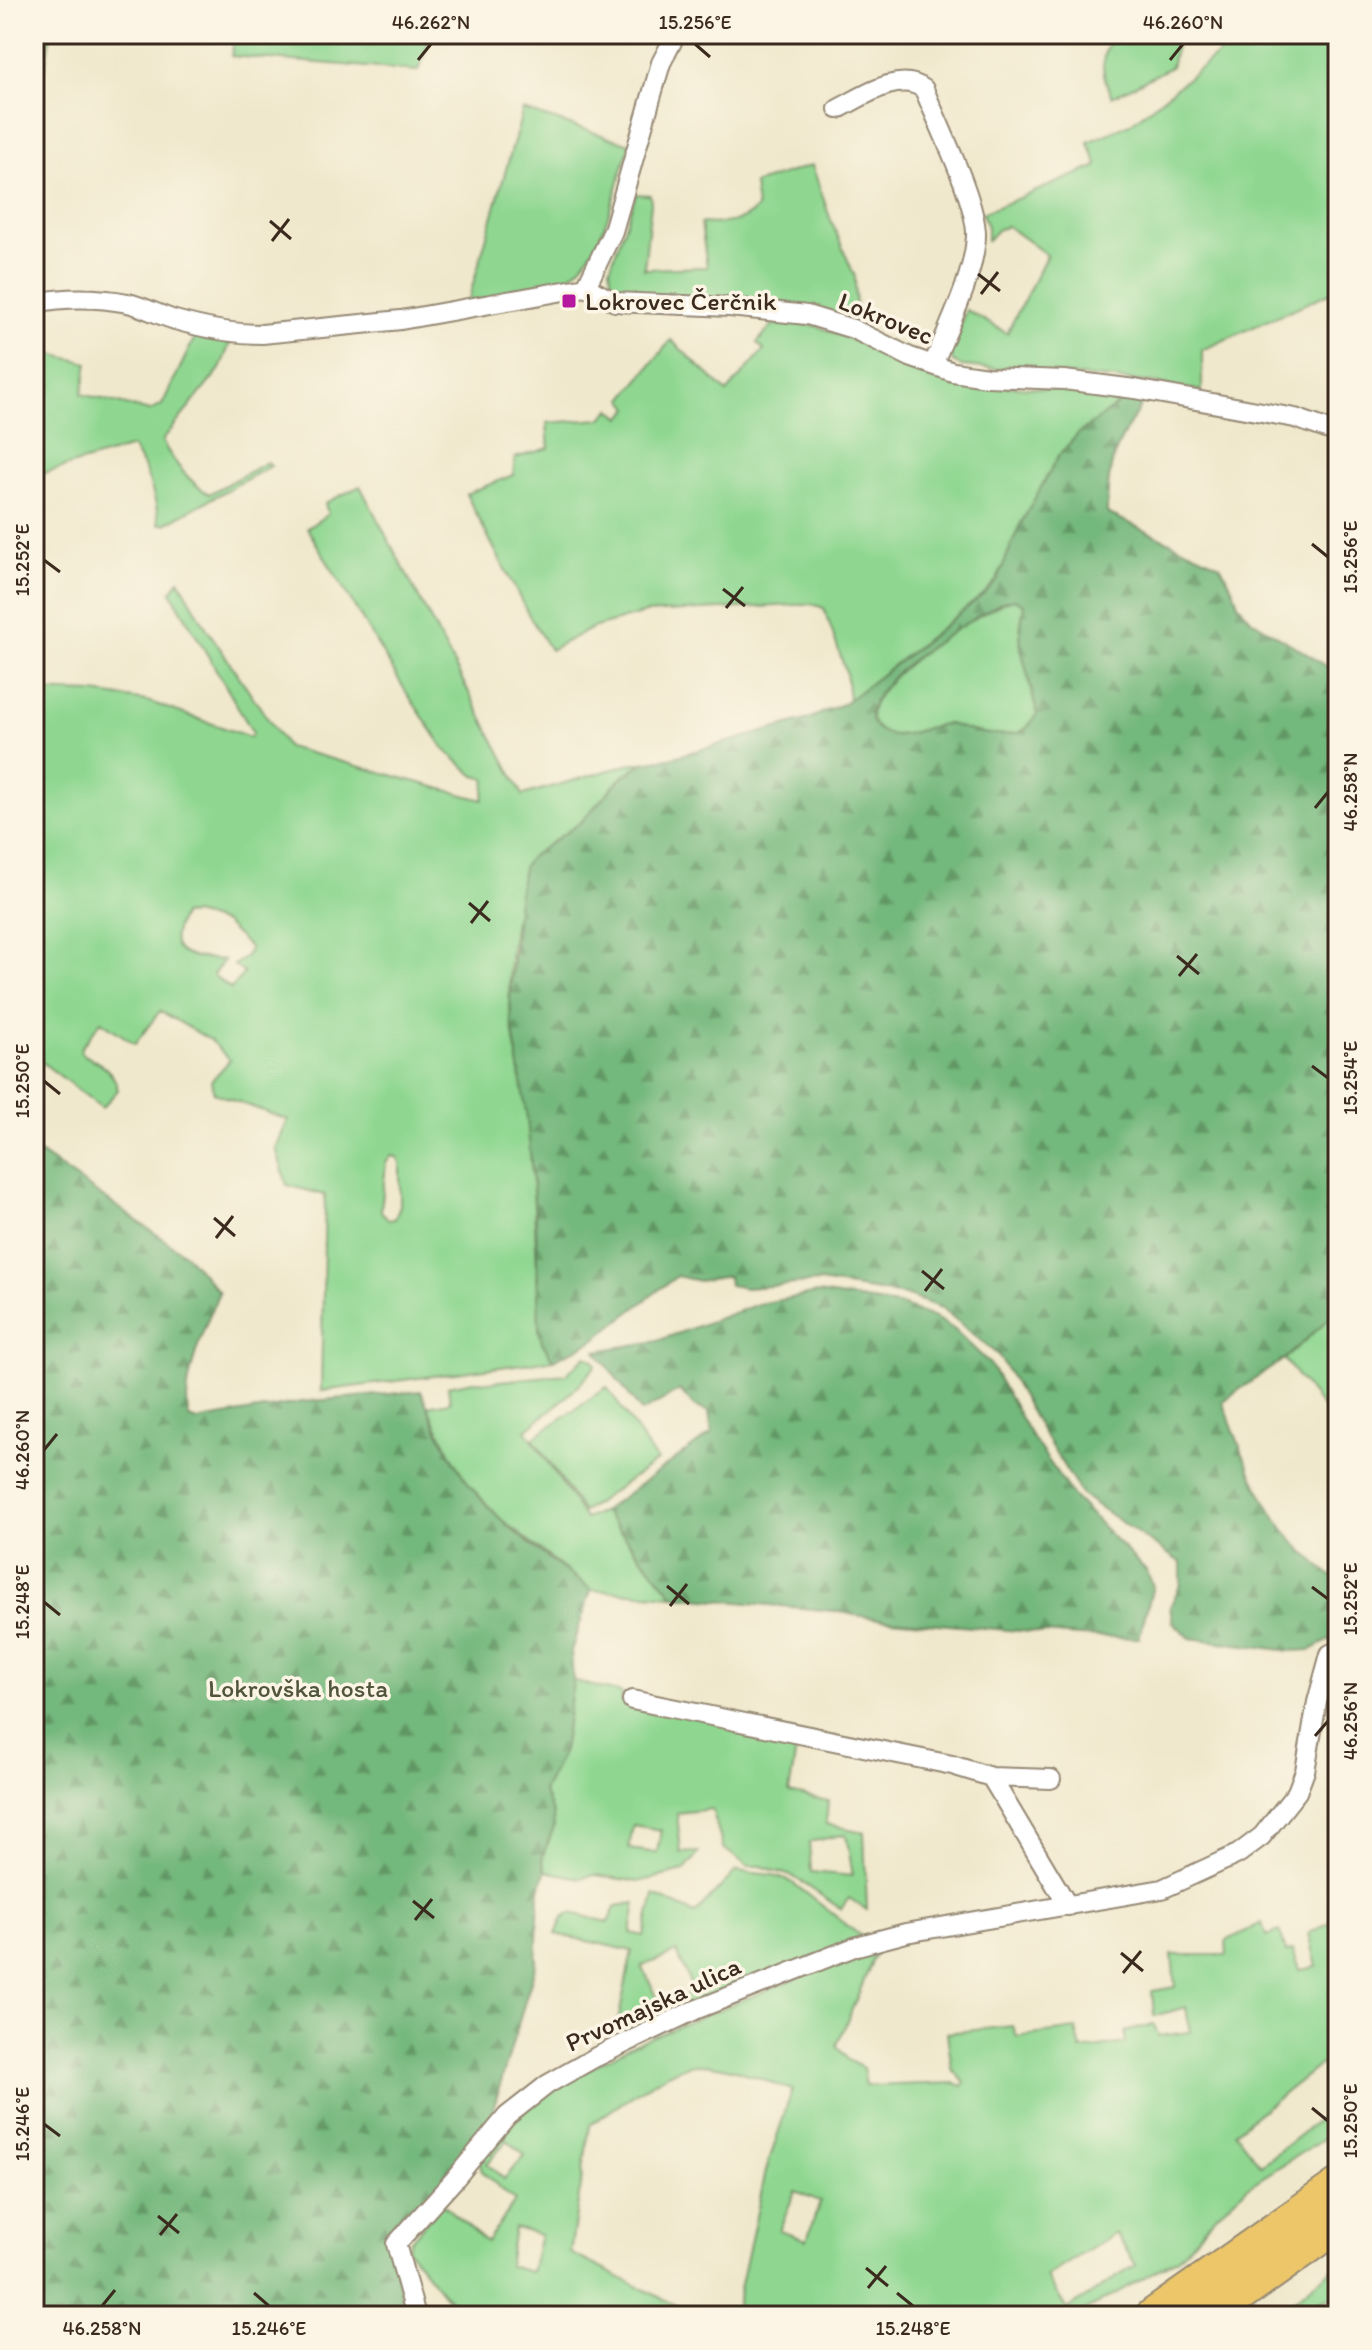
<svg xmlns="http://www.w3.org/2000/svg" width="1372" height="2350" font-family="Itim,sans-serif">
<defs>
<pattern id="forest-firs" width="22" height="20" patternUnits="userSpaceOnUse" patternTransform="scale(2)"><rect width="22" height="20" fill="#73b87b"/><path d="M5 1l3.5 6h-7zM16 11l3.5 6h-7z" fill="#609664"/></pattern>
</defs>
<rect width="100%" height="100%" fill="#fcf5e5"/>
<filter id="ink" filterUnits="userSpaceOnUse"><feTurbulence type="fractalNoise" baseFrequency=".0125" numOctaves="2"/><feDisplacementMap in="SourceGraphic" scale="16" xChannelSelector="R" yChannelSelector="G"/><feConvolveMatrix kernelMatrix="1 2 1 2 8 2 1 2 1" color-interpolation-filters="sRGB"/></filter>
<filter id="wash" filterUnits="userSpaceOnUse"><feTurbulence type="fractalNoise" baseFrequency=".006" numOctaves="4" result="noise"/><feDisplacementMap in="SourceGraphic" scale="32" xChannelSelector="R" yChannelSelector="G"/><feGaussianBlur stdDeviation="1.8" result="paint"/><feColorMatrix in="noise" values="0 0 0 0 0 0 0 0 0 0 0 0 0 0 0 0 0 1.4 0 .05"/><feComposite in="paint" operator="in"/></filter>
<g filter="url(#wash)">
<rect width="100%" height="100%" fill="#f0e8cc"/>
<!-- grass -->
<path fill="#8fd791" stroke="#658058" stroke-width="2" fill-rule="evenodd" d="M34,34H51L34,125Z
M235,34H431L418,71L231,56Z
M1113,34H1194L1177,41L1171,67L1112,97C1101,74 1099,57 1113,34Z
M1229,34H1338V289L1202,350V391L1147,382L961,366L953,362L949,351L966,310L1007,333L1047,255L1007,226L997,230L987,241V227L982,213L1098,166L1088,142L1130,124L1217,55L1230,38Z
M523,110L630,144C617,182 605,254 569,276C543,291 498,295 468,302Z
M812,165L830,218L855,277L856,322L789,303L623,296L612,287L610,268L636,194L650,195L651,203L644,269L707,267L701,223C720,225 744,223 757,208L754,184Z
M776,321L817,326L878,350L906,365L964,384L1109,392L1128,397L1079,433L1059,455L1019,527L997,580L984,594L849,700L846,672L824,608L812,604L645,613L592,628L550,650L527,612L466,494L513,475L515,458L549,448L547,423L601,419L611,409L621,418L630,408L623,399L671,340L727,392L764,350L757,343Z
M196,335L230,343L220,369L162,441C172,460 190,483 209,494L267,462L271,466L165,524H159C156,497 147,470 132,447L34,476V350L88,363L82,394L150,411L162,405Z
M360,486L523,795L634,763H643L623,776L581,822L529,858C515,908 505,967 511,1020C515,1054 525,1088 528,1122C534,1191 537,1260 539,1329L542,1342L553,1360L321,1391L325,1195L287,1185L276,1148L288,1120L214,1093L211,1081L230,1060L210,1040L160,1011L135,1044L101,1021L80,1049L82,1054C99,1062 115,1071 118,1090L102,1108L34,1056V691L94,693L147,701L250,737L253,733L171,592L179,580L207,629L287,747L483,800L486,779L475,776L445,750L408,695L307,528L328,514L325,503ZM194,914L224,923L250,948L246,956L234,965L244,973L231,989L213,975L224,960C189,957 160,958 182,915ZM391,1156L397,1157L400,1162V1205L395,1219L388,1220L381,1211L386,1163Z
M1014,599L1024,604L1020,632L1021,648L1038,713C1033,721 1027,731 1017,733C1003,736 981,734 968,730C960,728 953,724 945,724C925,726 891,746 875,726C847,690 986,607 1014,599Z
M1338,1311V1427L1284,1359Z
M586,1356L593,1360L596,1365C576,1392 551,1409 526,1430L585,1519L603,1511L674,1596L591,1590L531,1543L501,1519L471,1487L458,1468L427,1406L450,1402L448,1386L473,1381L492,1382L566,1374Z
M607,1387L657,1461L583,1512L533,1438Z
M573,1681L622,1693V1702L798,1738L789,1792L828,1801L826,1824L864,1832L867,1910L849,1898L841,1909L794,1877L761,1866H748L723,1848L712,1809L677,1813L681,1853L699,1852L684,1871L638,1882L596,1875L580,1878L545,1871L542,1857L549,1840L553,1814L543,1791L563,1751ZM633,1825L661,1830L657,1853L629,1849ZM846,1834L853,1876L811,1872L809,1842Z
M736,1871L773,1875L793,1883L862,1937L686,2009L681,1998L693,1991L677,1952L642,1966L667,2017L638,2033L617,2027L632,1951L556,1934L563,1917L571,1913L608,1922L616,1906L636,1903L631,1933L644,1936L654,1895L695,1914Z
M1338,1918V2088L1321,2064L1235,2132L1261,2165L1338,2105V2140L1326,2137L1249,2186L1218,2213L1178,2258L1076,2316H734L766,2171L792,2090C762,2080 729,2064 697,2064C672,2064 613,2110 590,2125L570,2253L698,2316H471L445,2296L407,2249L411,2239L442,2204L487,2242L515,2201L482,2172L479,2159L495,2139L543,2095L634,2044L873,1947L876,1952L837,2045L847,2059L863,2068L866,2086L956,2083L962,2086L965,2082L952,2069L947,2033L1013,2026L1017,2037L1076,2029L1081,2050L1125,2043V2032L1154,2024L1158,2036L1190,2032L1186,2007L1154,2016L1152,1991L1175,1987L1172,1955H1227L1226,1941L1262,1923L1266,1936L1280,1931L1286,1952L1293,1950L1300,1970L1317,1967L1309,1933ZM507,2140L525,2155L504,2179L487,2164ZM795,2191L820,2201L807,2240L779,2231ZM514,2228L540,2235L531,2272L508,2266ZM1115,2233L1136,2265L1067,2309L1046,2277Z
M1338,2264V2295L1311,2304H1289Z"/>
<!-- forest -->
<path fill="url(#forest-firs)" stroke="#57714c" stroke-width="2" fill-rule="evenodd" d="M1128,397L1144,401C1116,446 1107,459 1107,513L1220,565L1234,591L1238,604L1252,620L1338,673V1311L1284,1359L1223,1401C1239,1445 1255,1491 1284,1529C1299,1549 1319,1566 1338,1581V1632L1330,1640L1311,1650L1291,1651L1190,1638L1173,1622L1170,1607L1181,1584V1563L1082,1495L1041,1430L999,1356L942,1308L905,1295L819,1282L746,1288L729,1285L728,1276L699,1281L677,1276L591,1342L553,1360L542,1342L539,1329L536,1222L527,1118L511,1018L510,993L518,898L523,867L529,858L581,822L623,776L643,763L670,758L806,720L845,703L909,654L984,594L997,580L1019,527L1059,455L1079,433ZM1014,599L1024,604L1020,632L1021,648L1037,713C1033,721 1027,731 1017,733C1003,736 981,734 968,730C960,728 953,724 945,724C927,726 909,737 891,735C884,734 875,728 872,721C859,681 974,619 1002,602Z
M34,1149L186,1255L219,1292C205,1326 180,1382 189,1418L197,1421L302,1402L421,1391C434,1423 448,1456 469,1484C501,1527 549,1558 591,1590L571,1651L573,1681L563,1751L543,1791L553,1814L554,1827L542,1857L545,1871L539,1895L536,1964L488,2126L389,2243L405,2313L398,2316H34Z
M818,1293L904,1306L935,1318L955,1330L990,1364L1030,1434L1073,1496L1147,1572L1153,1586L1139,1638L1079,1636L878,1619L834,1611L674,1596L603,1511L712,1433L709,1412L694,1406L680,1390L642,1412L596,1351L657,1341L758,1304Z"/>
</g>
<g filter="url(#ink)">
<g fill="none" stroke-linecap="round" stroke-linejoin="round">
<defs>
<path id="street" d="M838,109C862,97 899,70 924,89C938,124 977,202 976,236C974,277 948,327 933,365
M586,287L615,302L730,307L807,315L853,329L910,357L953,372L987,377L1064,380L1135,389L1295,418L1338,433
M586,287L613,231L661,63L676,34
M34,303C65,297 96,297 128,303C144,307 159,315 175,320C203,328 233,334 262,334L401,320L586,287
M632,1700L952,1765L991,1777L1068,1906
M991,1777L1051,1779
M416,2316L396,2244L454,2180L507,2116L548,2084L596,2057L695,2010L857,1946L906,1933L1162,1889L1238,1854L1262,1836L1297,1792L1305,1771L1317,1702L1330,1654L1338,1650"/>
<path id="highway" d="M1153,2316L1338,2186
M1210,2316L1338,2225"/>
</defs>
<!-- street casing -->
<use href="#street" stroke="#968975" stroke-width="22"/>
<!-- highway casing -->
<use href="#highway" stroke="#968975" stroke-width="38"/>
<!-- street -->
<use href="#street" stroke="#fff" stroke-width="18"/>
<!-- highway -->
<use href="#highway" stroke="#ecc669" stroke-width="34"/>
</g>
</g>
<!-- ticks -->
<path fill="none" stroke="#3b2a1e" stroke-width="3" d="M695,44L710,57M418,60L431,44M1170,60L1183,44M270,221L291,239M272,241L289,219M978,274L1000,291M981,294L998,272M1312,544L1328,557M44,560L60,572M723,589L745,606M726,608L743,587M1315,808L1328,792M469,903L490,921M471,923L488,901M1177,956L1199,974M1179,976L1197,954M1312,1066L1328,1078M44,1081L60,1094M214,1218L235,1236M216,1238L233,1216M922,1271L944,1289M925,1291L942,1269M44,1450L57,1434M667,1586L689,1604M1312,1587L1328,1599M44,1602L60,1615M670,1606L687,1584M1315,1736L1328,1721M413,1901L434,1918M415,1920L432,1899M1121,1953L1143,1971M1123,1973L1141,1951M1312,2108L1328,2121M44,2124L60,2136M158,2216L179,2233M160,2235L177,2214M866,2268L888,2286M868,2288L886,2266M254,2293L269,2306M897,2293L913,2306M102,2306L115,2290"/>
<!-- markers -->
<rect fill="#b5179e" stroke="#fcf5e5" stroke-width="3" x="561" y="293" width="16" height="16" rx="4"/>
<g text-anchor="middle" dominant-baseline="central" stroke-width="7" stroke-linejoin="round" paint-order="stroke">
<!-- poi labels -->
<g font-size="26" fill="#3b2a1e" stroke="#fcf5e5" text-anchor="start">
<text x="585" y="301">Lokrovec Čerčnik</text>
</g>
<!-- street labels -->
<g font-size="26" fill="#3b2a1e" stroke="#fcf5e5">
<text transform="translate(886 318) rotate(22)">Lokrovec</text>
<text transform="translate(653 2004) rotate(-25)">Prvomajska ulica</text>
</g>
<!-- park labels -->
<g font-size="26" fill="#50553b" stroke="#fcf5e5">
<text x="298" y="1688">Lokrovška hosta</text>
</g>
</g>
<!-- margin -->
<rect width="1372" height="2350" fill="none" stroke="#fcf5e5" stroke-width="88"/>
<rect x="44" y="44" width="1284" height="2262" fill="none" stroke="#3b2a1e" stroke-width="3"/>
<g font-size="20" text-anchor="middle" fill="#3b2a1e">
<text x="431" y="29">46.262°N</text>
<text x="695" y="29">15.256°E</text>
<text x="1183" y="29">46.260°N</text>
<text transform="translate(1350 557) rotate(-90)" y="7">15.256°E</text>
<text transform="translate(22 560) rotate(-90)" y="7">15.252°E</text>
<text transform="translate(1350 792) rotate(-90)" y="7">46.258°N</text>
<text transform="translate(1350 1078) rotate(-90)" y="7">15.254°E</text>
<text transform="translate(22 1081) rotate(-90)" y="7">15.250°E</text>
<text transform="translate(22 1450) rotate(-90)" y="7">46.260°N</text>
<text transform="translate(1350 1599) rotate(-90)" y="7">15.252°E</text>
<text transform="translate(22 1602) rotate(-90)" y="7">15.248°E</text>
<text transform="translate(1350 1721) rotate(-90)" y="7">46.256°N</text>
<text transform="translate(1350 2121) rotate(-90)" y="7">15.250°E</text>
<text transform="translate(22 2124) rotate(-90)" y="7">15.246°E</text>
<text x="102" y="2335">46.258°N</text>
<text x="269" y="2335">15.246°E</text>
<text x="913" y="2335">15.248°E</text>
</g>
</svg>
